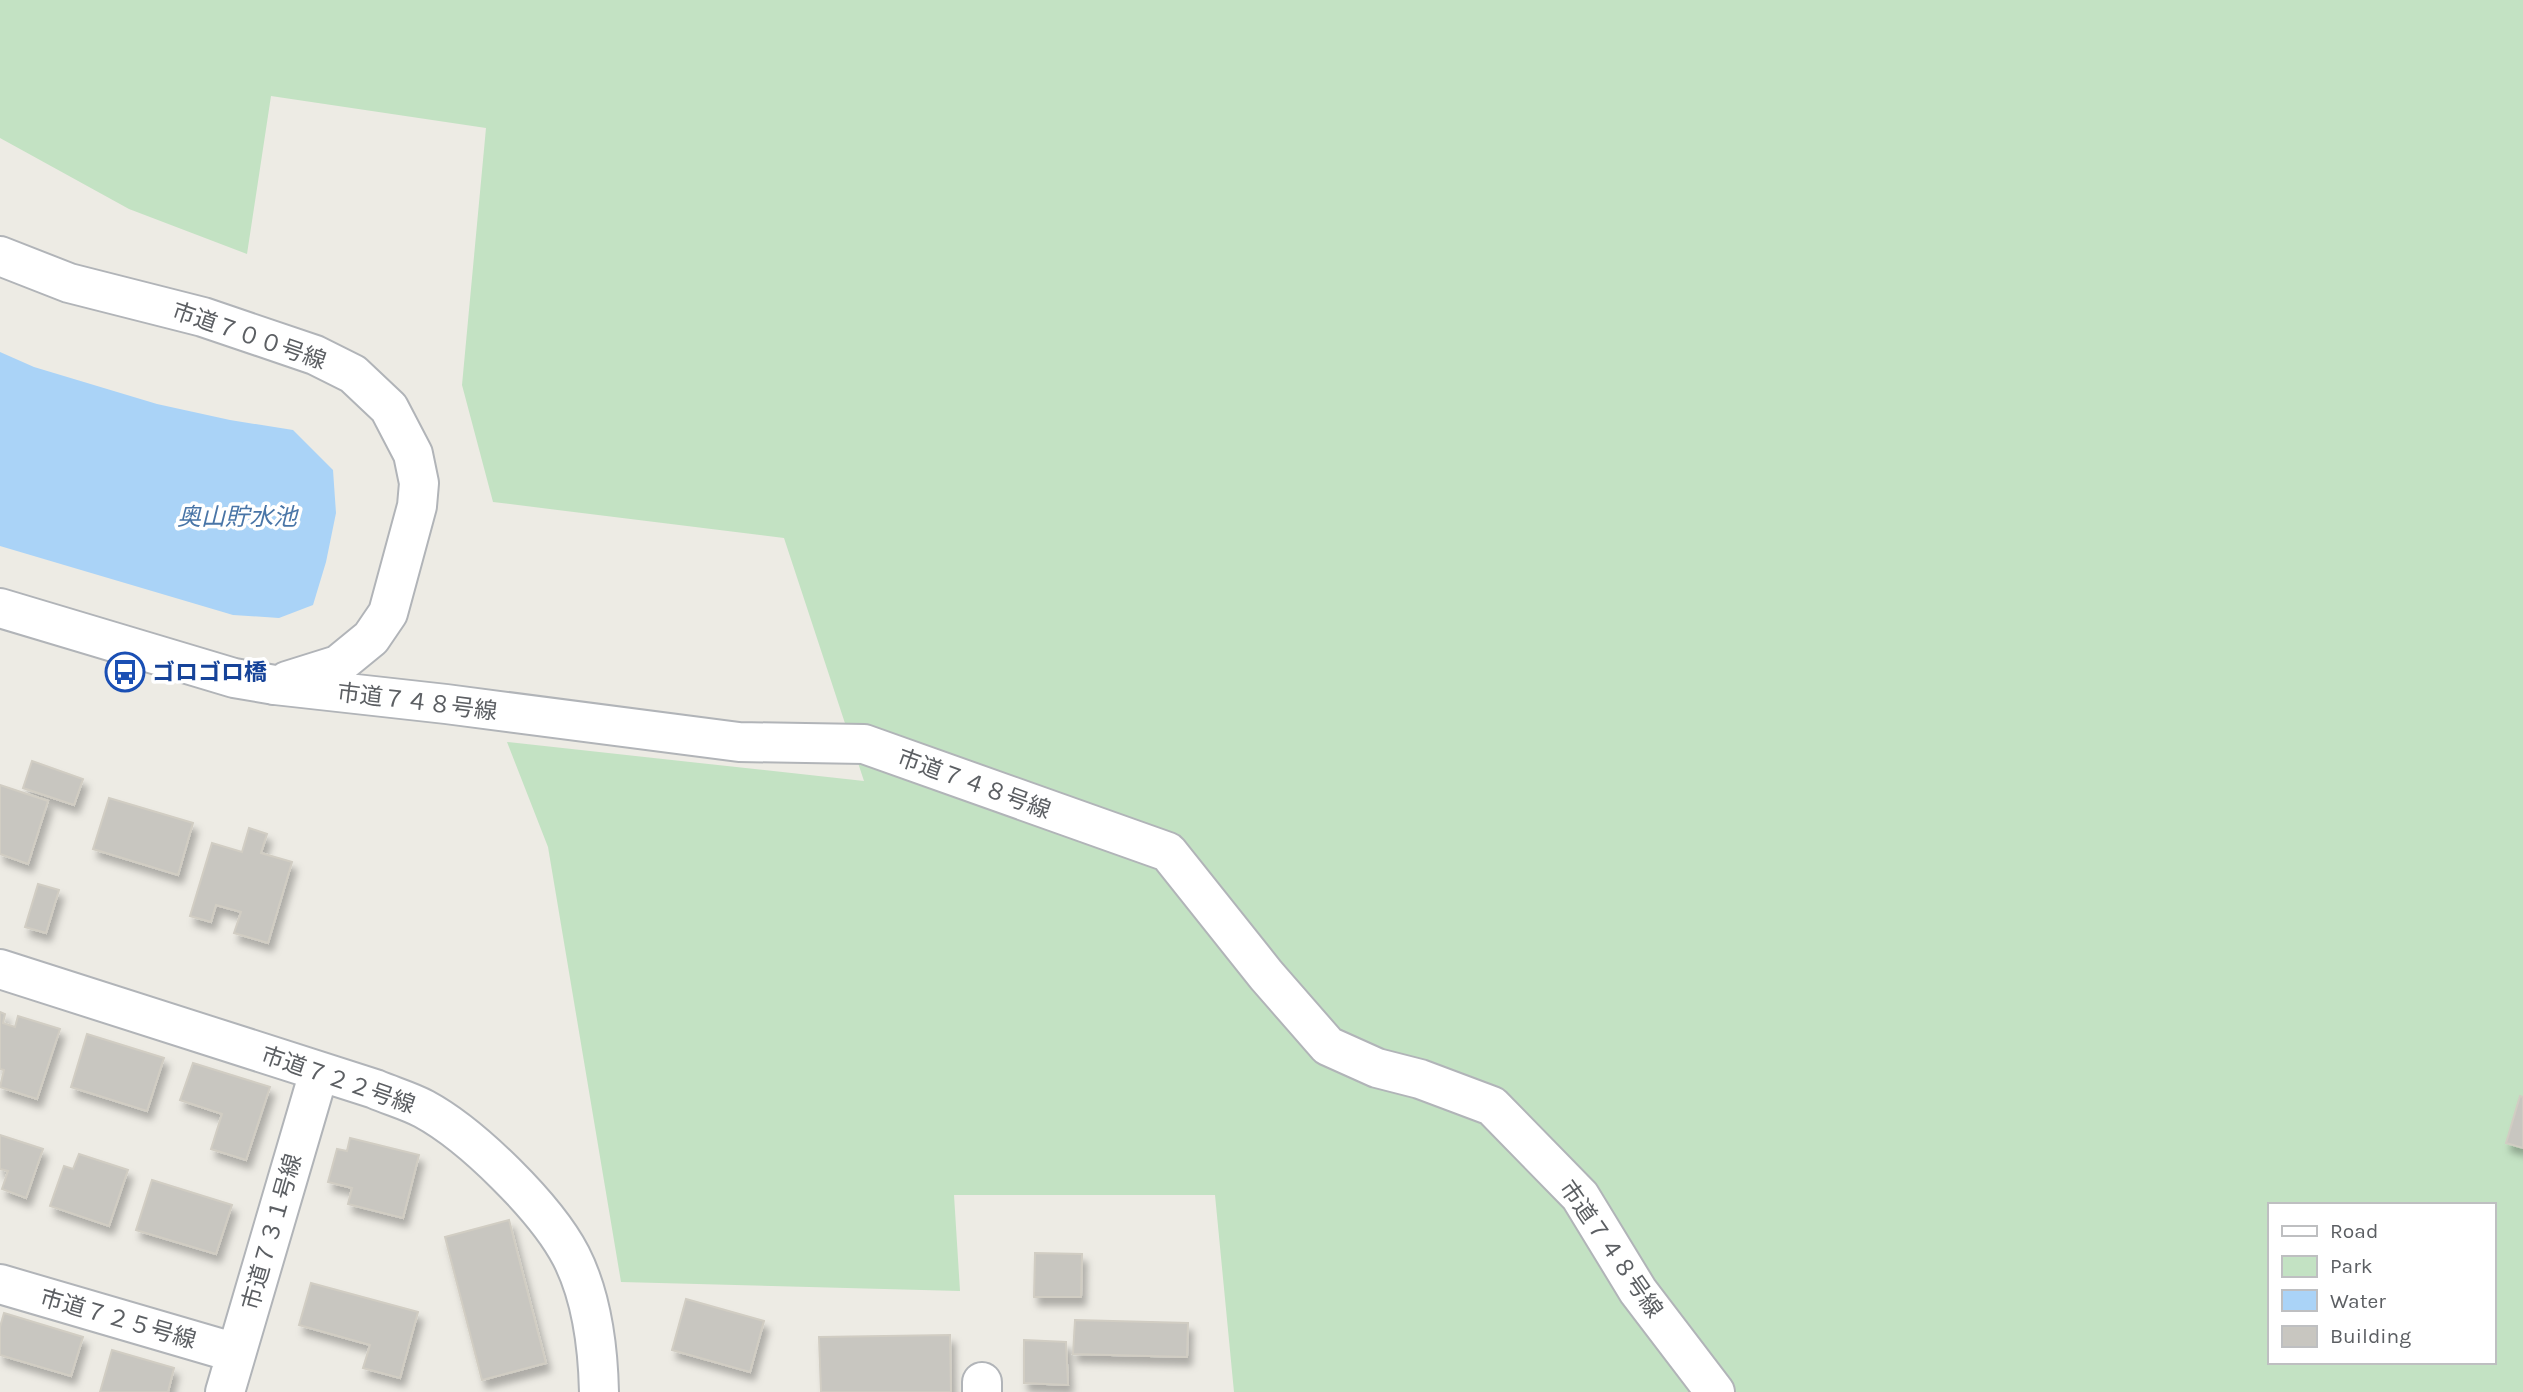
<svg xmlns="http://www.w3.org/2000/svg" width="2523" height="1392" font-family="Karla,'Noto Sans JP',sans-serif">
<defs>
<filter id="shadow"><feDropShadow dx="4.5" dy="8" stdDeviation="3.5" flood-color="#0004"/></filter>
</defs>
<rect width="100%" height="100%" fill="#edebe4"/>
<!-- green -->
<path fill="#c3e2c3" fill-rule="evenodd" d="M0,0H2523V1392H1234L1215,1195H954L960,1291L621,1282L548,847L507,742L864,781L784,538L493,502L462,385L486,128L271,96L247,254L129,209L0,138ZM2269,1205H2493V1362H2269Z"/>
<!-- water -->
<path fill="#aad3f7" d="M0,352L34,367L157,404L230,420L293,430L333,470L336,513L326,562L313,605L279,618L233,615L0,546Z"/>
<!-- building -->
<path fill="#c8c6c0" stroke="#d1cdc3" stroke-width="2" filter="url(#shadow)" d="M32,761L83,779L74,805L23,788Z
M0,785L48,801L28,864L0,854Z
M109,798L193,823L178,875L93,849Z
M249,828L267,834L261,853L292,862L268,943L234,933L241,912L216,905L211,922L190,916L212,843L242,852Z
M38,884L59,890L46,933L25,927Z
M0,1012L5,1014L3,1023L15,1027L18,1016L60,1029L37,1099L0,1087L4,1070L0,1069Z
M87,1034L164,1058L147,1111L71,1087Z
M193,1063L270,1087L246,1160L211,1149L222,1114L180,1100Z
M2520,1096L2523,1097V1148L2506,1143Z
M0,1135L43,1149L26,1198L2,1189L8,1171L0,1169Z
M350,1138L419,1155L403,1218L348,1204L352,1188L328,1182L337,1149L347,1151Z
M79,1154L128,1170L109,1226L50,1206L64,1166L73,1169Z
M152,1180L232,1205L216,1254L136,1230Z
M509,1220L546,1363L482,1380L445,1237Z
M1035,1253L1082,1254L1081,1297H1034Z
M311,1283L418,1312L400,1378L363,1368L370,1345L299,1325Z
M686,1299L764,1321L750,1372L672,1350Z
M4,1313L83,1337L71,1376L0,1355V1327Z
M1075,1320L1188,1323L1187,1357L1073,1354Z
M950,1335L951,1392H821L819,1337Z
M1024,1340L1066,1342L1068,1385L1024,1383Z
M112,1350L174,1368L168,1392H100Z"/>
<g fill="none" stroke-linecap="round" stroke-linejoin="round">
<defs>
<path id="minor" d="M0,256L69,283L203,317L315,355L353,374L389,408L413,454L419,483L417,506L388,613L371,638L338,665L287,681
M275,685L446,704L739,742L864,744L1168,852L1266,975L1328,1046L1377,1068L1420,1079L1492,1106L1580,1196L1638,1291L1715,1392
M0,969L375,1089C391,1096 409,1101 424,1109C472,1135 546,1208 571,1256C592,1297 598,1347 599,1392
M0,1284L236,1353
M982,1382V1392
M225,1392L319,1072"/>
<path id="tertiary" d="M0,608L234,678L275,685"/>
</defs>
<!-- minor casing -->
<use href="#minor" stroke="#b1b4b8" stroke-width="42"/>
<!-- tertiary casing -->
<use href="#tertiary" stroke="#b1b4b8" stroke-width="42"/>
<!-- minor -->
<use href="#minor" stroke="#fff" stroke-width="38"/>
<!-- tertiary -->
<use href="#tertiary" stroke="#fff" stroke-width="38"/>
</g>
<!-- icons -->
<defs>
<symbol id="bus-ring" viewBox="-11 -11 22 22"><circle r="9.5" fill="#fff" stroke="#1a4fb4" stroke-width="1.5"/><path d="M-5-6H5V4H4V6H2V4H-2V6H-4V4H-5ZM-3.5-4V0h7V-4ZM-3.5 1.2v1.5H-2V1.2ZM2 1.2v1.5H3.5V1.2Z" fill="#1a4fb4"/></symbol>
</defs>
<g fill-rule="evenodd">
<use href="#bus-ring" x="103" y="650" width="44" height="44"/>
</g>
<g text-anchor="middle" dominant-baseline="central" stroke-width="7" stroke-linejoin="round" paint-order="stroke">
<!-- street labels -->
<g font-size="23" fill="#5c5f63" stroke="#fff">
<text transform="translate(249 336) rotate(19)">市道７００号線</text>
<text transform="translate(417 702) rotate(7)">市道７４８号線</text>
<text transform="translate(974 784) rotate(20)">市道７４８号線</text>
<text transform="translate(338 1080) rotate(19)">市道７２２号線</text>
<text transform="translate(272 1232) rotate(-74)">市道７３１号線</text>
<text transform="translate(1611 1249) rotate(55)">市道７４８号線</text>
<text transform="translate(118 1319) rotate(16)">市道７２５号線</text>
</g>
<!-- transit labels -->
<g font-size="23" font-weight="bold" fill="#164399" stroke="#fff" text-anchor="start">
<text x="152" y="672">ゴロゴロ橋</text>
</g>
<!-- water labels -->
<g font-size="24" font-style="italic" fill="#4975a7" stroke="#fff">
<text x="237" y="517">奥山貯水池</text>
</g>
</g>
<!-- legend -->
<rect x="2268" y="1203" width="228" height="161" fill="#ffffff" stroke="#bebfc1" stroke-width="2"/>
<rect x="2282" y="1226" width="35" height="10" fill="#ffffff" stroke="#bebfc1" stroke-width="2"/>
<text x="2330" y="1238" font-size="21" fill="#5c5f63">Road</text>
<rect x="2282" y="1256" width="35" height="21" fill="#c3e2c3" stroke="#bebfc1" stroke-width="2"/>
<text x="2330" y="1273" font-size="21" fill="#5c5f63">Park</text>
<rect x="2282" y="1290" width="35" height="21" fill="#aad3f7" stroke="#bebfc1" stroke-width="2"/>
<text x="2330" y="1308" font-size="21" fill="#5c5f63">Water</text>
<rect x="2282" y="1326" width="35" height="21" fill="#c8c6c0" stroke="#bebfc1" stroke-width="2"/>
<text x="2330" y="1343" font-size="21" fill="#5c5f63">Building</text>
</svg>
